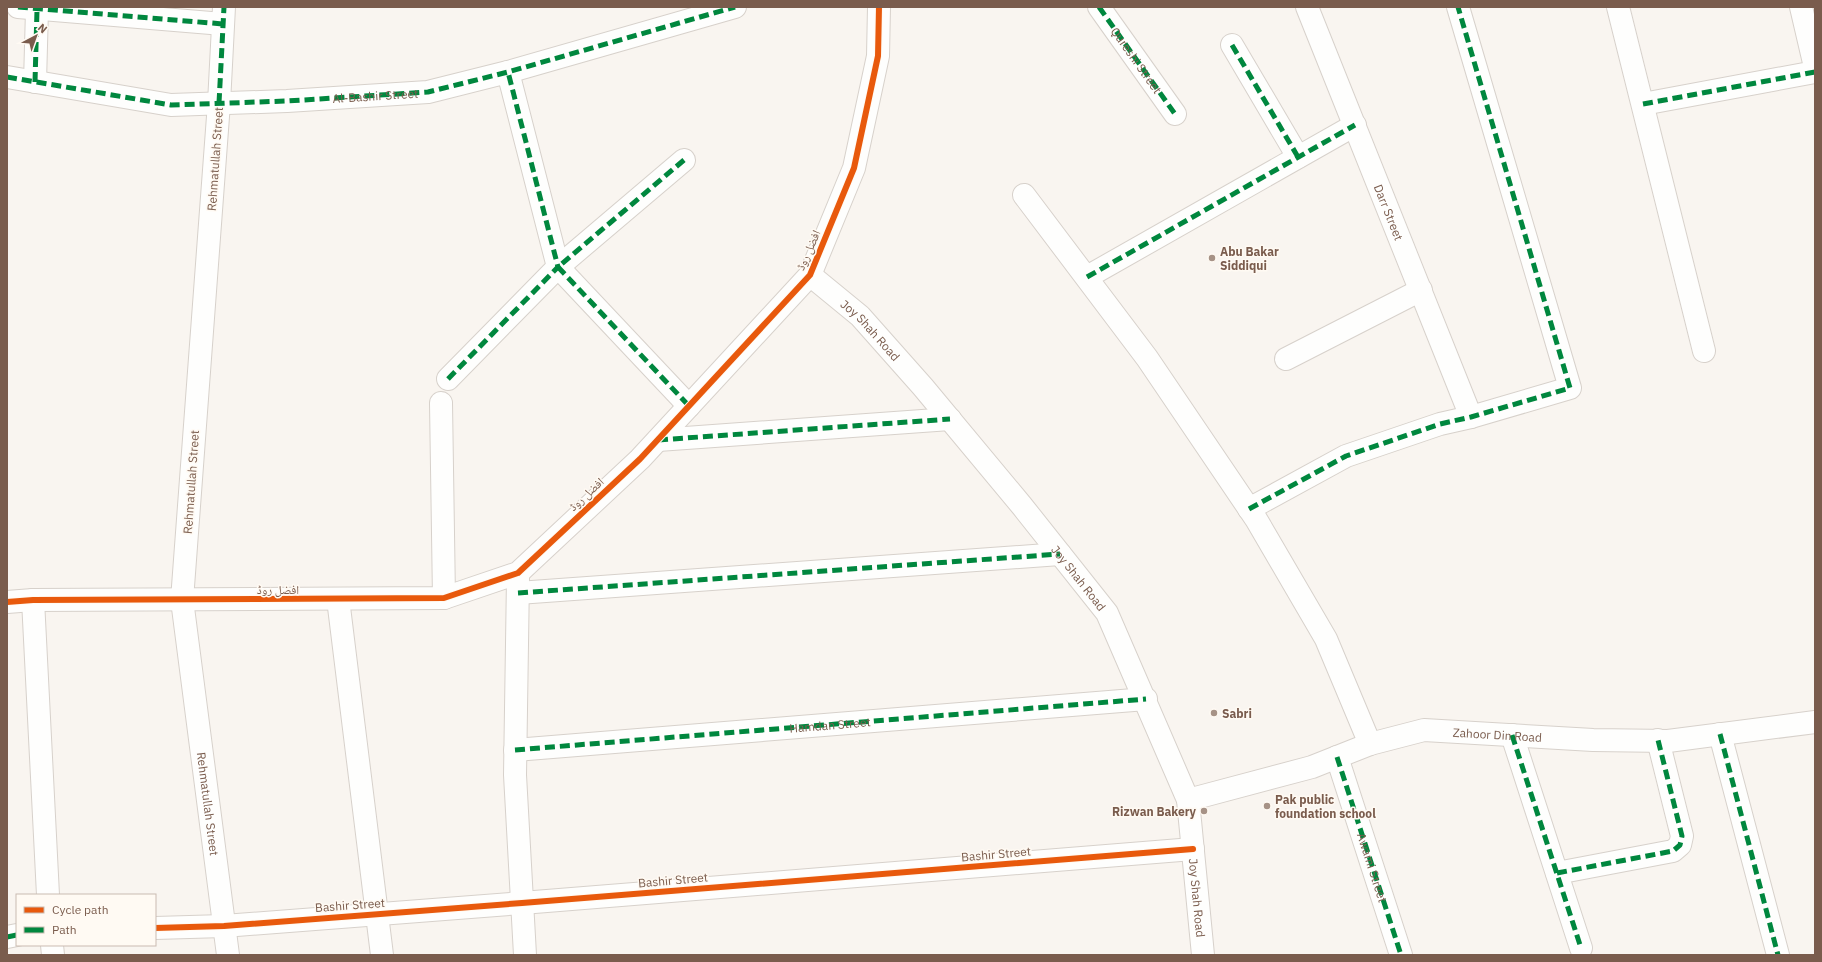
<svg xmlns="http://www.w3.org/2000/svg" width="1822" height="962" font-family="'IBM Plex Sans','Noto Naskh Arabic',sans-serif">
<rect width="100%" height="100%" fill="#f9f5f0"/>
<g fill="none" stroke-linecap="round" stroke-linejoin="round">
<defs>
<g id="minor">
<path d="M18,7L223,24"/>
<path id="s1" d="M224,7L219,103L182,600L228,955"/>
<path d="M1099,7L1175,114"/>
<path id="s2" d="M1307,7L1471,417"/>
<path d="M1618,7L1704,351"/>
<path d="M1801,7L1815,67"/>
<path d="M1232,45L1298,157"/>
<path d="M7,77L171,105L287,101L428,92L508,72L735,7"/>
<path d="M35,82L37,10"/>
<path d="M1643,104L1815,72"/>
<path d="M684,160L558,267L689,406"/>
<path d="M1024,195L1147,358L1256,519L1326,639L1370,744"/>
<path id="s3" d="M810,275L860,316L923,387L1022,506L1107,613L1188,800L1203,955"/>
<path d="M1087,277L1355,125"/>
<path d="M1286,359L1421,290"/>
<path d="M448,379L558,267L508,72"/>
<path d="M441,403L444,598"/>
<path d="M658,440L950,419"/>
<path d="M1249,509L1346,456L1440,424L1471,417L1570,388L1458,7"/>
<path d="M518,578L515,775L525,955"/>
<path d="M518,593L1060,554"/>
<path d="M338,599L382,955"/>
<path d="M33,600L48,895"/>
<path d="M7,602L33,600L444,598L518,573L640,459L810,275L854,168L878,56L879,7"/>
<path d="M1720,734L1778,955"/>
<path d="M1512,735L1581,948"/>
<path d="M515,750L1146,699"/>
<path d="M1337,757L1401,955"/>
<path id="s4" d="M1188,800L1312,767L1370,744L1424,730L1593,740L1668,741L1815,722"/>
<path d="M1557,873L1673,851L1680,845L1682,836L1658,740"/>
<path d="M155,928L224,926L522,903L1193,849"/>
<path d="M7,937L17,935"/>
<path d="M52,945L53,955"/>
</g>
</defs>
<!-- minor casing -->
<use href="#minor" stroke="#d7d1cb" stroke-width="24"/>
<!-- minor -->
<use href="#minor" stroke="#fefefd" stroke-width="22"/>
<!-- quiet -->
<g stroke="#00873e" stroke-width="5" stroke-dasharray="10 5" stroke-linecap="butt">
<path d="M18,7L223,24"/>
<path id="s5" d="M1099,7L1175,114"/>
<path d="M1232,45L1298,157"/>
<path id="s6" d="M7,77L171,105L287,101L428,92L508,72L735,7"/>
<path d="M35,82L37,10"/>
<path d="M219,103L224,7"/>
<path d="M1643,104L1815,72"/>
<path d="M684,160L558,267L689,406"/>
<path d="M1087,277L1355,125"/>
<path d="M448,379L558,267L508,72"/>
<path d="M658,440L950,419"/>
<path d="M1249,509L1346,456L1440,424L1471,417L1570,388L1458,7"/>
<path d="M518,593L1060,554"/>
<path d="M1720,734L1778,955"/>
<path d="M1512,735L1581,948"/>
<path id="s7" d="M515,750L1146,699"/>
<path id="s8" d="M1337,757L1401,955"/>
<path d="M1557,873L1673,851L1680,845L1682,836L1658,740"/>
<path d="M7,937L17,935"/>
</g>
<defs>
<path id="cycleway" d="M7,602L33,600L444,598L518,573L640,459L810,275L854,168L878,56L879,7
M155,928L224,926L522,903L1193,849"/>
</defs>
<!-- cycleway casing -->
<use href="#cycleway" stroke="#fffaf3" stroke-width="8"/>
<!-- cycleway -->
<use href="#cycleway" stroke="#e8590c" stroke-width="6"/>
</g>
<!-- markers -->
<g fill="#a69286" stroke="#fffaf3" stroke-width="1.5">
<circle cx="1212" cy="258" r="4"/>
<circle cx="1214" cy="713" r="4"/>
<circle cx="1267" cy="806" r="4"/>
<circle cx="1204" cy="811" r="4"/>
</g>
<g text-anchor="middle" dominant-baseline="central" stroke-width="3" stroke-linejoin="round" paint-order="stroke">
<!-- street labels -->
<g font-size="12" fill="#7a5c4d" stroke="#fffaf3">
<text stroke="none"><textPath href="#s5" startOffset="65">Qureshi Street</textPath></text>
<text stroke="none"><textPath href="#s6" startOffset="371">Al-Bashir Street</textPath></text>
<text transform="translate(215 159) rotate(-86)">Rehmatullah Street</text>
<text stroke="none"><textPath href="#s2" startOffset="221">Darr Street</textPath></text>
<text transform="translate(808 250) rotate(-66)">افضل روڈ</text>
<text stroke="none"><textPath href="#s3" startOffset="82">Joy Shah Road</textPath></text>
<text transform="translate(191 482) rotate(-86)">Rehmatullah Street</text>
<text transform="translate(586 494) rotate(-43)">افضل روڈ</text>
<text stroke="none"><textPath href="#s3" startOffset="406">Joy Shah Road</textPath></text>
<text x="278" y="589">افضل روڈ</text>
<text stroke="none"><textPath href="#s7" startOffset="316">Hamdan Street</textPath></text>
<text stroke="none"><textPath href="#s4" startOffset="320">Zahoor Din Road</textPath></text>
<text stroke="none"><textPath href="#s1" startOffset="800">Rehmatullah Street</textPath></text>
<text transform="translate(996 854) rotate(-5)">Bashir Street</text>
<text stroke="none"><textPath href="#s8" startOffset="116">Awami Street</textPath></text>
<text transform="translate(673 880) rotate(-5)">Bashir Street</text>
<text stroke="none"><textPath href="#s3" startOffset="753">Joy Shah Road</textPath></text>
<text transform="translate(350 905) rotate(-4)">Bashir Street</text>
</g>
<!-- poi labels -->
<g font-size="12" font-weight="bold" fill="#7a5c4d" stroke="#fffaf3" text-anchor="start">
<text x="1220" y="251">Abu Bakar<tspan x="1220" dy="14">Siddiqui</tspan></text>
<text x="1222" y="713">Sabri</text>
<text x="1275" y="799">Pak public<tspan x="1275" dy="14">foundation school</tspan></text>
<text x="1196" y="811" text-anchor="end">Rizwan Bakery</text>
</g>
</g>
<!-- border -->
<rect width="1822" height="962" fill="none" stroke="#7a5c4d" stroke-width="16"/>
<!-- legend -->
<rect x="16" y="894" width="140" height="52" fill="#fffaf3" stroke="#cabbb1"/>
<rect x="24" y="907" width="20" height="6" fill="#e8590c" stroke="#cabbb1"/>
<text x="52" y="914" font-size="12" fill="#7a5c4d">Cycle path</text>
<rect x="24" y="927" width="20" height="6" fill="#00873e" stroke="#cabbb1"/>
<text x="52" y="934" font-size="12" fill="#7a5c4d">Path</text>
<!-- north arrow -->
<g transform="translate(36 36) rotate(41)" stroke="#fffaf3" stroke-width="3" paint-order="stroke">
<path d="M0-3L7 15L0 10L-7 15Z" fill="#7a5c4d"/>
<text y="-6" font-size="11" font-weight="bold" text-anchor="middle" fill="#7a5c4d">N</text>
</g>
</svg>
